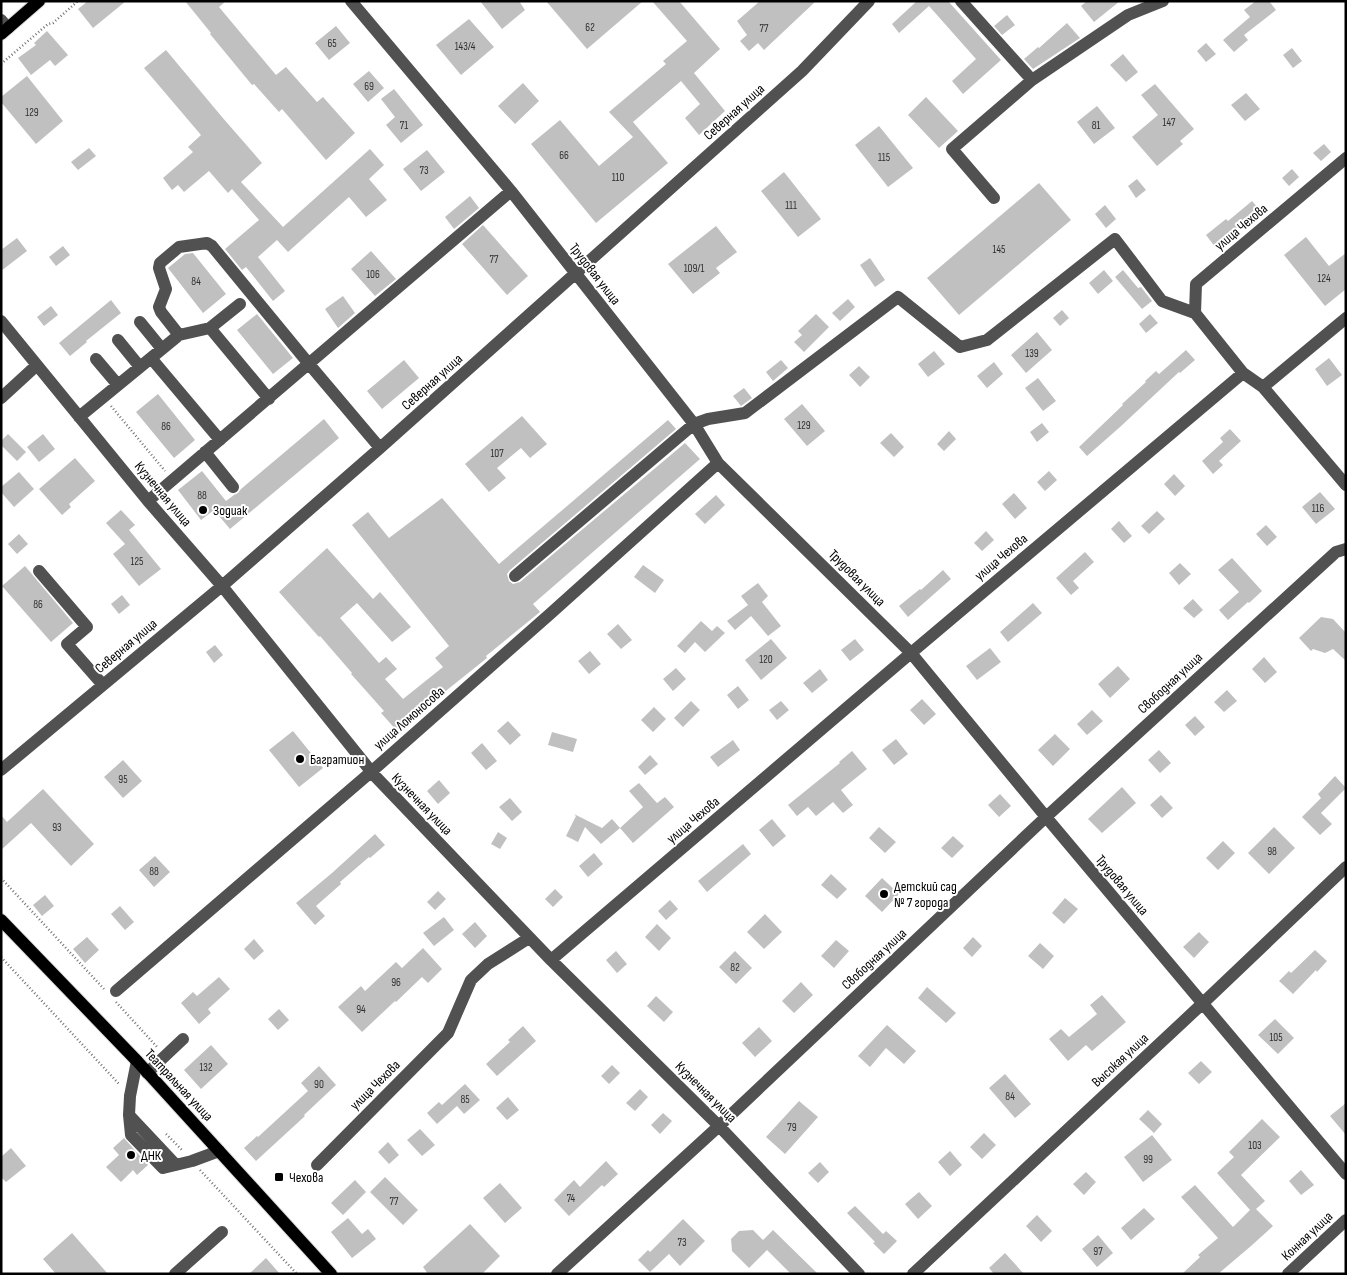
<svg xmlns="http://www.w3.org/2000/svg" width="1347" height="1275" font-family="'Sofia Sans Condensed',sans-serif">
<rect width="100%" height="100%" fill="#fff"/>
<!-- building -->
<path fill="#c0c0c0" d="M88,1H126L93,28L78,9Z
M185,1H226L219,7L276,75L286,67L317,102L323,97L355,133L326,160L282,109L279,112L254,84L252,85L210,34L211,33Z
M480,1H519L525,10L502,29Z
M546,1H643L587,49Z
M652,1H679L720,49L694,73L725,111L699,135L685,118L700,104L681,81L633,122L668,163L596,223L531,144L560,120L599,166L633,137L609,112L666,64L663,61L687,41Z
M760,1H816L764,50L758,43L749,51L740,41L747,35L737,21Z
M917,1H948L1001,60L963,94L952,81L976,59L929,6L899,33L892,24Z
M1087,1H1120L1094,22L1081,6Z
M1256,1H1269L1276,10L1244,35L1248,40L1234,52L1223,40L1250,17L1244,10Z
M1007,15L1015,25L1002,35L994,26Z
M469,19L494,47L461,75L436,45Z
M1067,23L1080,38L1033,69L1024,59L1038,47L1039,48Z
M336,26L350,43L329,60L315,43Z
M47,31L68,55L55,66L50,60L31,75L18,58L36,45L34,43Z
M1206,43L1216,54L1206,62L1197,51Z
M1292,48L1302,61L1293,68L1283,55Z
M166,50L222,117L262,163L241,182L283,227L370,149L384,165L369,179L387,200L366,217L349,197L288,252L277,240L258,257L285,291L273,301L246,267L242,270L225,249L259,220L232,189L228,193L209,171L184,192L178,185L172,190L163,178L193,152L188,147L201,135L144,68Z
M1123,54L1138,72L1126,82L1110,65Z
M369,71L384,88L368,102L353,84Z
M27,76L63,121L36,144L1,102V97Z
M523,83L539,101L515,124L498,106Z
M1155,84L1194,129L1180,141L1183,144L1157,166L1132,137L1158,115L1141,95Z
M394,89L423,125L401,143L386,125L395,117L381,99Z
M1246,93L1260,109L1245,121L1231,105Z
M926,97L958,131L939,148L908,115Z
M1097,106L1115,128L1094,144L1077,122Z
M879,126L913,168L888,187L855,145Z
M1324,144L1331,152L1321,161L1313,153Z
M89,148L96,156L78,170L71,162Z
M427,150L445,172L421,191L403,169Z
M1292,169L1299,177L1289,186L1282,178Z
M784,172L821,219L798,237L761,191Z
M1137,179L1146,190L1136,198L1128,186Z
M1039,183L1071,220L959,315L927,278Z
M470,196L479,208L454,229L445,217Z
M1252,201L1259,209L1235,230L1237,232L1216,248L1206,235L1226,219L1228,221Z
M1105,205L1116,219L1106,228L1095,214Z
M483,225L528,276L507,295L462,244Z
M716,226L737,252L716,268L720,273L693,294L668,264Z
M1306,237L1329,266L1346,253V289L1325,306L1284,255Z
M17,238L27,251L1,271V250Z
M63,246L70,255L56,266L49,257Z
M371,251L396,279L375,296L351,269Z
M193,253L226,294L203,313L168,268L185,254Z
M870,258L885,280L875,287L860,265Z
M1104,270L1113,281L1098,294L1089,283Z
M1123,270L1138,288L1141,287L1152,301L1142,309L1115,277Z
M343,296L355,313L338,328L325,309Z
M848,299L855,307L840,321L832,313Z
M111,300L121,313L86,341L87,342L70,356L59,343Z
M51,306L58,315L44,326L37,317Z
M1062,310L1069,318L1060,326L1053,318Z
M257,314L293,358L273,374L237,330Z
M816,314L829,327L804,352L794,342L802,335L798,331Z
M1150,314L1158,323L1146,333L1139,324Z
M1037,332L1052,350L1026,373L1011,355Z
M1186,350L1195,360L1180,373L1179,372L1120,427L1087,456L1079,447L1123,405L1122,404L1146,382L1145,381L1156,371L1159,374Z
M934,351L945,364L928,377L918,364Z
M1329,358L1342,375L1327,386L1315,369Z
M404,360L419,378L382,409L367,391Z
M781,360L788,368L773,381L766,372Z
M994,362L1003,374L987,388L977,376Z
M859,366L870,377L860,387L849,375Z
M1038,378L1056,401L1043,411L1025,388Z
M744,388L752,398L741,406L733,396Z
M158,394L195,440L174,458L136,412Z
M802,404L825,431L807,446L784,419Z
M522,416L547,444L530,458L521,448L497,468L506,478L489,492L465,464Z
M324,419L339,438L230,529L214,510L201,520L178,490L202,471L226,501L234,495L238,493L241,489Z
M668,420L676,429L510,570L507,574L509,581L513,584L520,582L685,443L700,459L533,604L540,612L486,656L487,658L417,714L418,716L398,732L381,713L384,711L351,674L352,673L320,636L319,637L279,592L327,548L373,599L380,592L411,627L392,642L357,603L340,618L379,663L386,657L397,669L385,679L403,699L443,667L435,658L449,646L352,525L368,512L389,538L442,498L499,564Z
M1042,423L1049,432L1037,442L1030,432Z
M1230,429L1241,441L1219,461L1223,465L1213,474L1202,461L1223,442L1220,438Z
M949,431L956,439L944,451L937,444Z
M891,433L904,447L894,457L880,443Z
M8,434L26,452L17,461L1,445V441Z
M43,434L55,449L39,462L27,447Z
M75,458L95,481L69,504L71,507L62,515L39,489Z
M1049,471L1057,480L1045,491L1037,482Z
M19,472L34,489L14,507L1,492V487Z
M1174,474L1185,486L1175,496L1164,484Z
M1320,492L1335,509L1316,524L1302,507Z
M1014,493L1027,508L1015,519L1002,504Z
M716,495L725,505L705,524L695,514Z
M121,510L135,525L129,530L161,569L139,586L113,554L125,544L106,523Z
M1157,511L1165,519L1149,534L1141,526Z
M1119,521L1132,536L1124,543L1111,529Z
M1266,525L1277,537L1267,546L1256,534Z
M986,531L994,540L982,551L974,543Z
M19,534L28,544L17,554L8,544Z
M1085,552L1094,562L1073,581L1079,588L1071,595L1056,578Z
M1232,558L1262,591L1249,603L1248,602L1228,620L1219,610L1239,592L1218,570Z
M1180,563L1191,574L1179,585L1169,573Z
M643,565L664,580L655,593L634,577Z
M25,566L73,623L51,642L2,586Z
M943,570L951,579L908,617L899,606L920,589L921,590Z
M758,583L768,596L762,602L781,626L768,636L751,616L735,630L727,621L748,605L741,596Z
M122,595L130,605L119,614L111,604Z
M1193,599L1203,610L1194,618L1183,608Z
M1033,603L1042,613L1008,642L1000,632Z
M1321,617L1333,619L1346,633V661L1333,649L1325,653L1313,649L1311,651L1299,638Z
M701,621L712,631L717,626L725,633L705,652L695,642L685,653L677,646Z
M618,624L632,640L621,649L607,634Z
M771,639L787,658L761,680L745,660Z
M855,639L864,650L850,661L841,650Z
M215,645L223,655L214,663L206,652Z
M990,648L1001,662L977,680L966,666Z
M590,651L601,664L589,674L578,661Z
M1264,657L1277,672L1265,683L1252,669Z
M1118,666L1130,679L1110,698L1098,684Z
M676,668L686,679L673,691L663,679Z
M820,669L828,680L812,693L803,683Z
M738,686L749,700L738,709L727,695Z
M1227,690L1237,701L1224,712L1214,702Z
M922,699L936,714L924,725L910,710Z
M691,701L700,710L683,727L674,718Z
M781,701L789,710L777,720L769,710Z
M654,707L666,719L653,732L641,720Z
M1092,710L1103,721L1087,735L1077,724Z
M1195,716L1205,727L1195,736L1185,725Z
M508,721L521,735L510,745L497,731Z
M293,731L323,768L299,787L269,750Z
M552,732L577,739L573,752L548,745Z
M1055,734L1070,749L1053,766L1038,750Z
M896,739L908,754L894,765L882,750Z
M733,740L740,750L718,767L710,757Z
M482,743L497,761L486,770L471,753Z
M1159,750L1171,763L1160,773L1148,760Z
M852,751L867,769L841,790L853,805L843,813L833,802L816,816L808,807L797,816L788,805L840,763L839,762Z
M650,755L658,764L645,775L638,767Z
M123,760L142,781L123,798L104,777Z
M1335,776L1346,788L1321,813L1332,824L1320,835L1302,817L1321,798L1318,794Z
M439,780L450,793L438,804L427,791Z
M639,783L657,803L665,797L674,807L633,843L620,828L643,807L629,791Z
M1122,787L1136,803L1102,833L1088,819Z
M43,789L94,844L71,866L31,823L1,850V815L7,822Z
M1000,794L1011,806L999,817L988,805Z
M1161,795L1173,808L1162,818L1150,805Z
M510,798L522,812L512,821L499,807Z
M574,814L602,828L612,819L620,828L601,844L585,827L578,842L566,836L576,816Z
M772,819L786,836L773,847L759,830Z
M879,827L896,842L885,853L869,838Z
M1274,827L1295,848L1269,874L1248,853Z
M498,832L507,838L500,849L491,844Z
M375,834L385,845L370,858L369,857L340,882L341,884L316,906L325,916L315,925L296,903L332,873Z
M953,836L964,846L952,858L941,848Z
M1223,841L1235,853L1218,870L1206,858Z
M743,844L751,854L707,892L698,881Z
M594,853L603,864L588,877L579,866Z
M155,856L170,872L154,887L139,870Z
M831,874L847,889L837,899L821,885Z
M882,878L899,894L882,912L865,896Z
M555,889L563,897L553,907L545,899Z
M438,891L446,899L435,910L427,902Z
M45,895L54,906L42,916L33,905Z
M1065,898L1078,909L1064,924L1052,913Z
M670,900L678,909L666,920L658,911Z
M120,906L134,922L125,930L111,914Z
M765,914L782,932L764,949L747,932Z
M444,917L454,930L434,946L423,933Z
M475,922L487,936L475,948L462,934Z
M657,924L671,938L659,951L645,937Z
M1199,932L1209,942L1194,958L1183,947Z
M87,937L99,950L85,963L73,949Z
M973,937L982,946L972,957L963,948Z
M254,939L264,951L254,960L244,949Z
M836,940L849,951L834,968L821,956Z
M1040,943L1054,956L1043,969L1028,956Z
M423,948L442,969L428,983L422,977L396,1002L395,1001L362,1032L338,1007L361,986L365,991L396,962L402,968Z
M1315,950L1327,961L1317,972L1316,970L1293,994L1279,981L1289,971L1291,973Z
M616,951L627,964L617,973L606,960Z
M735,951L752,968L736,984L719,967Z
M219,977L230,989L208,1009L211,1013L199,1024L181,1003L193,992L197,996Z
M801,982L813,995L794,1013L782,1001Z
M927,987L956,1013L946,1023L918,998Z
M1102,995L1126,1022L1092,1051L1086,1045L1068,1061L1049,1039L1061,1029L1069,1037L1097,1014L1090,1005Z
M656,996L673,1012L664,1022L647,1006Z
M279,1009L289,1020L278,1030L268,1019Z
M1275,1019L1294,1038L1278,1054L1258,1035Z
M887,1025L916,1051L904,1064L886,1048L870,1067L858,1056Z
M523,1026L536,1041L497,1076L486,1064L510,1042L508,1040Z
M759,1027L772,1041L755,1057L742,1043Z
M211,1045L228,1064L201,1089L184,1070Z
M1201,1061L1212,1072L1199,1084L1188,1073Z
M612,1065L620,1073L609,1084L601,1076Z
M319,1066L336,1085L304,1115L305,1116L256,1161L244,1148L257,1136L258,1137L308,1091L301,1083Z
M1005,1074L1031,1104L1015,1118L989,1088Z
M465,1084L480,1100L464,1114L457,1106L437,1124L427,1113L439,1102L442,1105Z
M640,1089L648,1097L635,1111L626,1103Z
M508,1097L519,1110L507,1120L496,1108Z
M799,1101L818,1117L785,1154L766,1137Z
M1346,1103V1135L1330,1116Z
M1148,1110L1162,1124L1154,1133L1139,1119Z
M663,1113L672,1121L660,1134L651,1125Z
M1262,1119L1280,1137L1241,1175L1265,1201L1256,1209L1273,1226L1251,1246L1218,1274H1182L1200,1257L1198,1255L1218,1238L1181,1197L1195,1185L1233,1227L1250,1210L1217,1173L1234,1157L1229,1152Z
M420,1129L435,1145L422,1156L407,1140Z
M984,1133L996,1145L982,1159L970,1147Z
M1152,1135L1172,1160L1143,1182L1124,1157Z
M124,1138L148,1165L137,1175L133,1170L121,1182L106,1167L119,1155L113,1148Z
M388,1142L399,1155L389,1164L378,1152Z
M11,1148L26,1166L6,1182L1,1177V1157Z
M950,1151L962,1165L950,1176L938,1162Z
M606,1161L618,1174L604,1187L602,1185L569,1216L554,1200L574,1180L580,1187Z
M820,1162L829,1172L818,1183L808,1173Z
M1301,1170L1314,1185L1301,1195L1289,1181Z
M1086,1172L1096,1182L1084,1195L1073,1184Z
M385,1177L418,1210L403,1225L370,1192Z
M355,1180L366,1192L343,1215L331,1203Z
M500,1183L522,1208L505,1223L483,1198Z
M919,1192L932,1206L918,1219L905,1204Z
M855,1206L883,1234L886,1231L897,1241L884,1254L873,1243L875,1242L847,1213Z
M1144,1208L1155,1219L1131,1240L1121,1228Z
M1037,1215L1052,1231L1041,1242L1026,1226Z
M348,1218L362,1234L368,1229L376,1239L352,1258L331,1232Z
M683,1219L705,1241L680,1266L669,1254L650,1272L638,1260L648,1250L650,1252Z
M470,1224L500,1256L482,1274H428L423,1267Z
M753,1230L763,1240L773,1230L818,1274H791L767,1250L749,1268L732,1251L731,1239L739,1231Z
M72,1233L108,1274H56L43,1259Z
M1098,1235L1113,1253L1097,1267L1082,1249Z
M1005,1253L1024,1274H994L989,1268Z
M266,1258L280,1274H249Z"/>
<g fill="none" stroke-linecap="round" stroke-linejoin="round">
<defs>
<path id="major" d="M1,34L39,1
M1,920L137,1061L331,1274"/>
</defs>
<!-- major casing -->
<use href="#major" stroke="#dbdbdb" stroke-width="14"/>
<!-- path -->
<path stroke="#737373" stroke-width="2.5" stroke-dasharray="1 2.5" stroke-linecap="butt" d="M1,64L48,24L53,23L78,1
M111,406L165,471
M1,878L104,989
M1,957L119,1084
M116,1002L158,1048
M166,1134L183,1151
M200,1170L297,1274"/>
<!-- minor -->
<path stroke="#515151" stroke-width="12" d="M351,1L511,191L694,424L718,463L911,653L1046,817L1346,1174
M961,1L1032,80L1128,15L1163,1
M1,20L8,28
M994,198L952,149L1032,80
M1,321L148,501L222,586L374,775L551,960L719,1126L859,1274
M140,322L162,349
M210,328L240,304
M179,335L161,312L159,307L166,289L159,268L160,263L179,247L207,243L212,246L309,364L380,448
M118,340L140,367
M151,358L179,335L210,328L269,399
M96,359L118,385
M1243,373L1263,387L1346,485
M1263,387L1346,318
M1,398L37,365
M79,417L151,358L220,440
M205,452L233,487
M148,501L511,191
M39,571L87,627L67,644L103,685
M515,576L694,424L708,419L745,413L898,297L960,347L987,340L1115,239L1162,301L1195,313
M1,770L222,586L380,448L802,71L869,1
M551,960L911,653L1243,373L1195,313L1196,284L1346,158
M116,991L371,772L550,614L718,463
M137,1061L130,1096L129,1115L131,1135L163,1168L192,1161L219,1151
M147,1073L183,1039
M129,1115L176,1165
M317,1165L448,1033L471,980L488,964L529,938
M175,1274L222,1232
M557,1274L719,1126L1046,817L1336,552L1346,549
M913,1274L1202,1004L1346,867
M1288,1274L1346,1220"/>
<!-- major -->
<use href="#major" stroke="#000" stroke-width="12"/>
</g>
<!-- markers -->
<g fill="#000" stroke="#fff" stroke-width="2">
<circle cx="203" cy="510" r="5"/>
<circle cx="300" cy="759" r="5"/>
<circle cx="884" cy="894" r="5"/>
<circle cx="131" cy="1155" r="5"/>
<rect x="274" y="1172" width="10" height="10" rx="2.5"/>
</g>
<g text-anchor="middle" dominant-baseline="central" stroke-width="4" stroke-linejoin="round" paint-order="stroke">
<!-- number labels -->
<g font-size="11" fill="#303030">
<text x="590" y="27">62</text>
<text x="764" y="28">77</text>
<text x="332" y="43">65</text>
<text x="465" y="46">143/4</text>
<text x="369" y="86">69</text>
<text x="32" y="112">129</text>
<text x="1169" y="122">147</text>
<text x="404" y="125">71</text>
<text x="1096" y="125">81</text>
<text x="564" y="155">66</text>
<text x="884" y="157">115</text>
<text x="424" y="170">73</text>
<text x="618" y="177">110</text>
<text x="791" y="205">111</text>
<text x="999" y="249">145</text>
<text x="494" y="259">77</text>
<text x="694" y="268">109/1</text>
<text x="373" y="274">106</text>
<text x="1324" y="278">124</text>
<text x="196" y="281">84</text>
<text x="1032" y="353">139</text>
<text x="804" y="425">129</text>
<text x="166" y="426">86</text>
<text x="497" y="453">107</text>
<text x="202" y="495">88</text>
<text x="1318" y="508">116</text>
<text x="137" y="561">125</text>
<text x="38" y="604">86</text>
<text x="766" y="659">120</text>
<text x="123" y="779">95</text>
<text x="57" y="827">93</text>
<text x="1272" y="851">98</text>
<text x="154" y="871">88</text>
<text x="735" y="967">82</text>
<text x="396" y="982">96</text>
<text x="361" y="1009">94</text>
<text x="1276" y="1037">105</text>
<text x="206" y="1067">132</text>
<text x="319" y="1084">90</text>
<text x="1010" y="1096">84</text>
<text x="465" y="1099">85</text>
<text x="792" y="1127">79</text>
<text x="1255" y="1145">103</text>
<text x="1148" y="1159">99</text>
<text x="571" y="1198">74</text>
<text x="394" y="1201">77</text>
<text x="682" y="1242">73</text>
<text x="1098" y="1251">97</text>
</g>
<!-- street labels -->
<g font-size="14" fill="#000" stroke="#fff">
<text transform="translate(734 112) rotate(-42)">Северная улица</text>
<text transform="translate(1241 227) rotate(-40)">улица Чехова</text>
<text transform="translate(595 274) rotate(52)">Трудовая улица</text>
<text transform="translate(432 382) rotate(-42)">Северная улица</text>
<text transform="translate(163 494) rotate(50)">Кузнечная улица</text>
<text transform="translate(1001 557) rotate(-40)">улица Чехова</text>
<text transform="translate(857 578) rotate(45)">Трудовая улица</text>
<text transform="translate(126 646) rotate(-40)">Северная улица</text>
<text transform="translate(1170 683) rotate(-43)">Свободная улица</text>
<text transform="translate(409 718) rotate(-41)">улица Ломоносова</text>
<text transform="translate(422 804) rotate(46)">Кузнечная улица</text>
<text transform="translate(693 820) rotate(-40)">улица Чехова</text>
<text transform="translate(1122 885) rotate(50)">Трудовая улица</text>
<text transform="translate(874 959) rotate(-43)">Свободная улица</text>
<text transform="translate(1120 1060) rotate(-43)">Высокая улица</text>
<text transform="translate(179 1085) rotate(47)">Театральная улица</text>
<text transform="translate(375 1085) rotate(-45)">улица Чехова</text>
<text transform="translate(706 1092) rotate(45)">Кузнечная улица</text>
<text transform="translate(1307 1236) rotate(-43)">Конная улица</text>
</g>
<!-- poi labels -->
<g font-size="14" fill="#000" stroke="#fff" text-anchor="start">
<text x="213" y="510">Зодиак</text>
<text x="310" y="759">Багратион</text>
<text x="894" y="886">Детский сад<tspan x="894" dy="16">№ 7 города</tspan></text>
<text x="141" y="1155">ДНК</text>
<text x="289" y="1177">Чехова</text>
</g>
</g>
<!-- border -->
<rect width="1347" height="1275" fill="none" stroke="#000000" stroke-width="5"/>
</svg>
